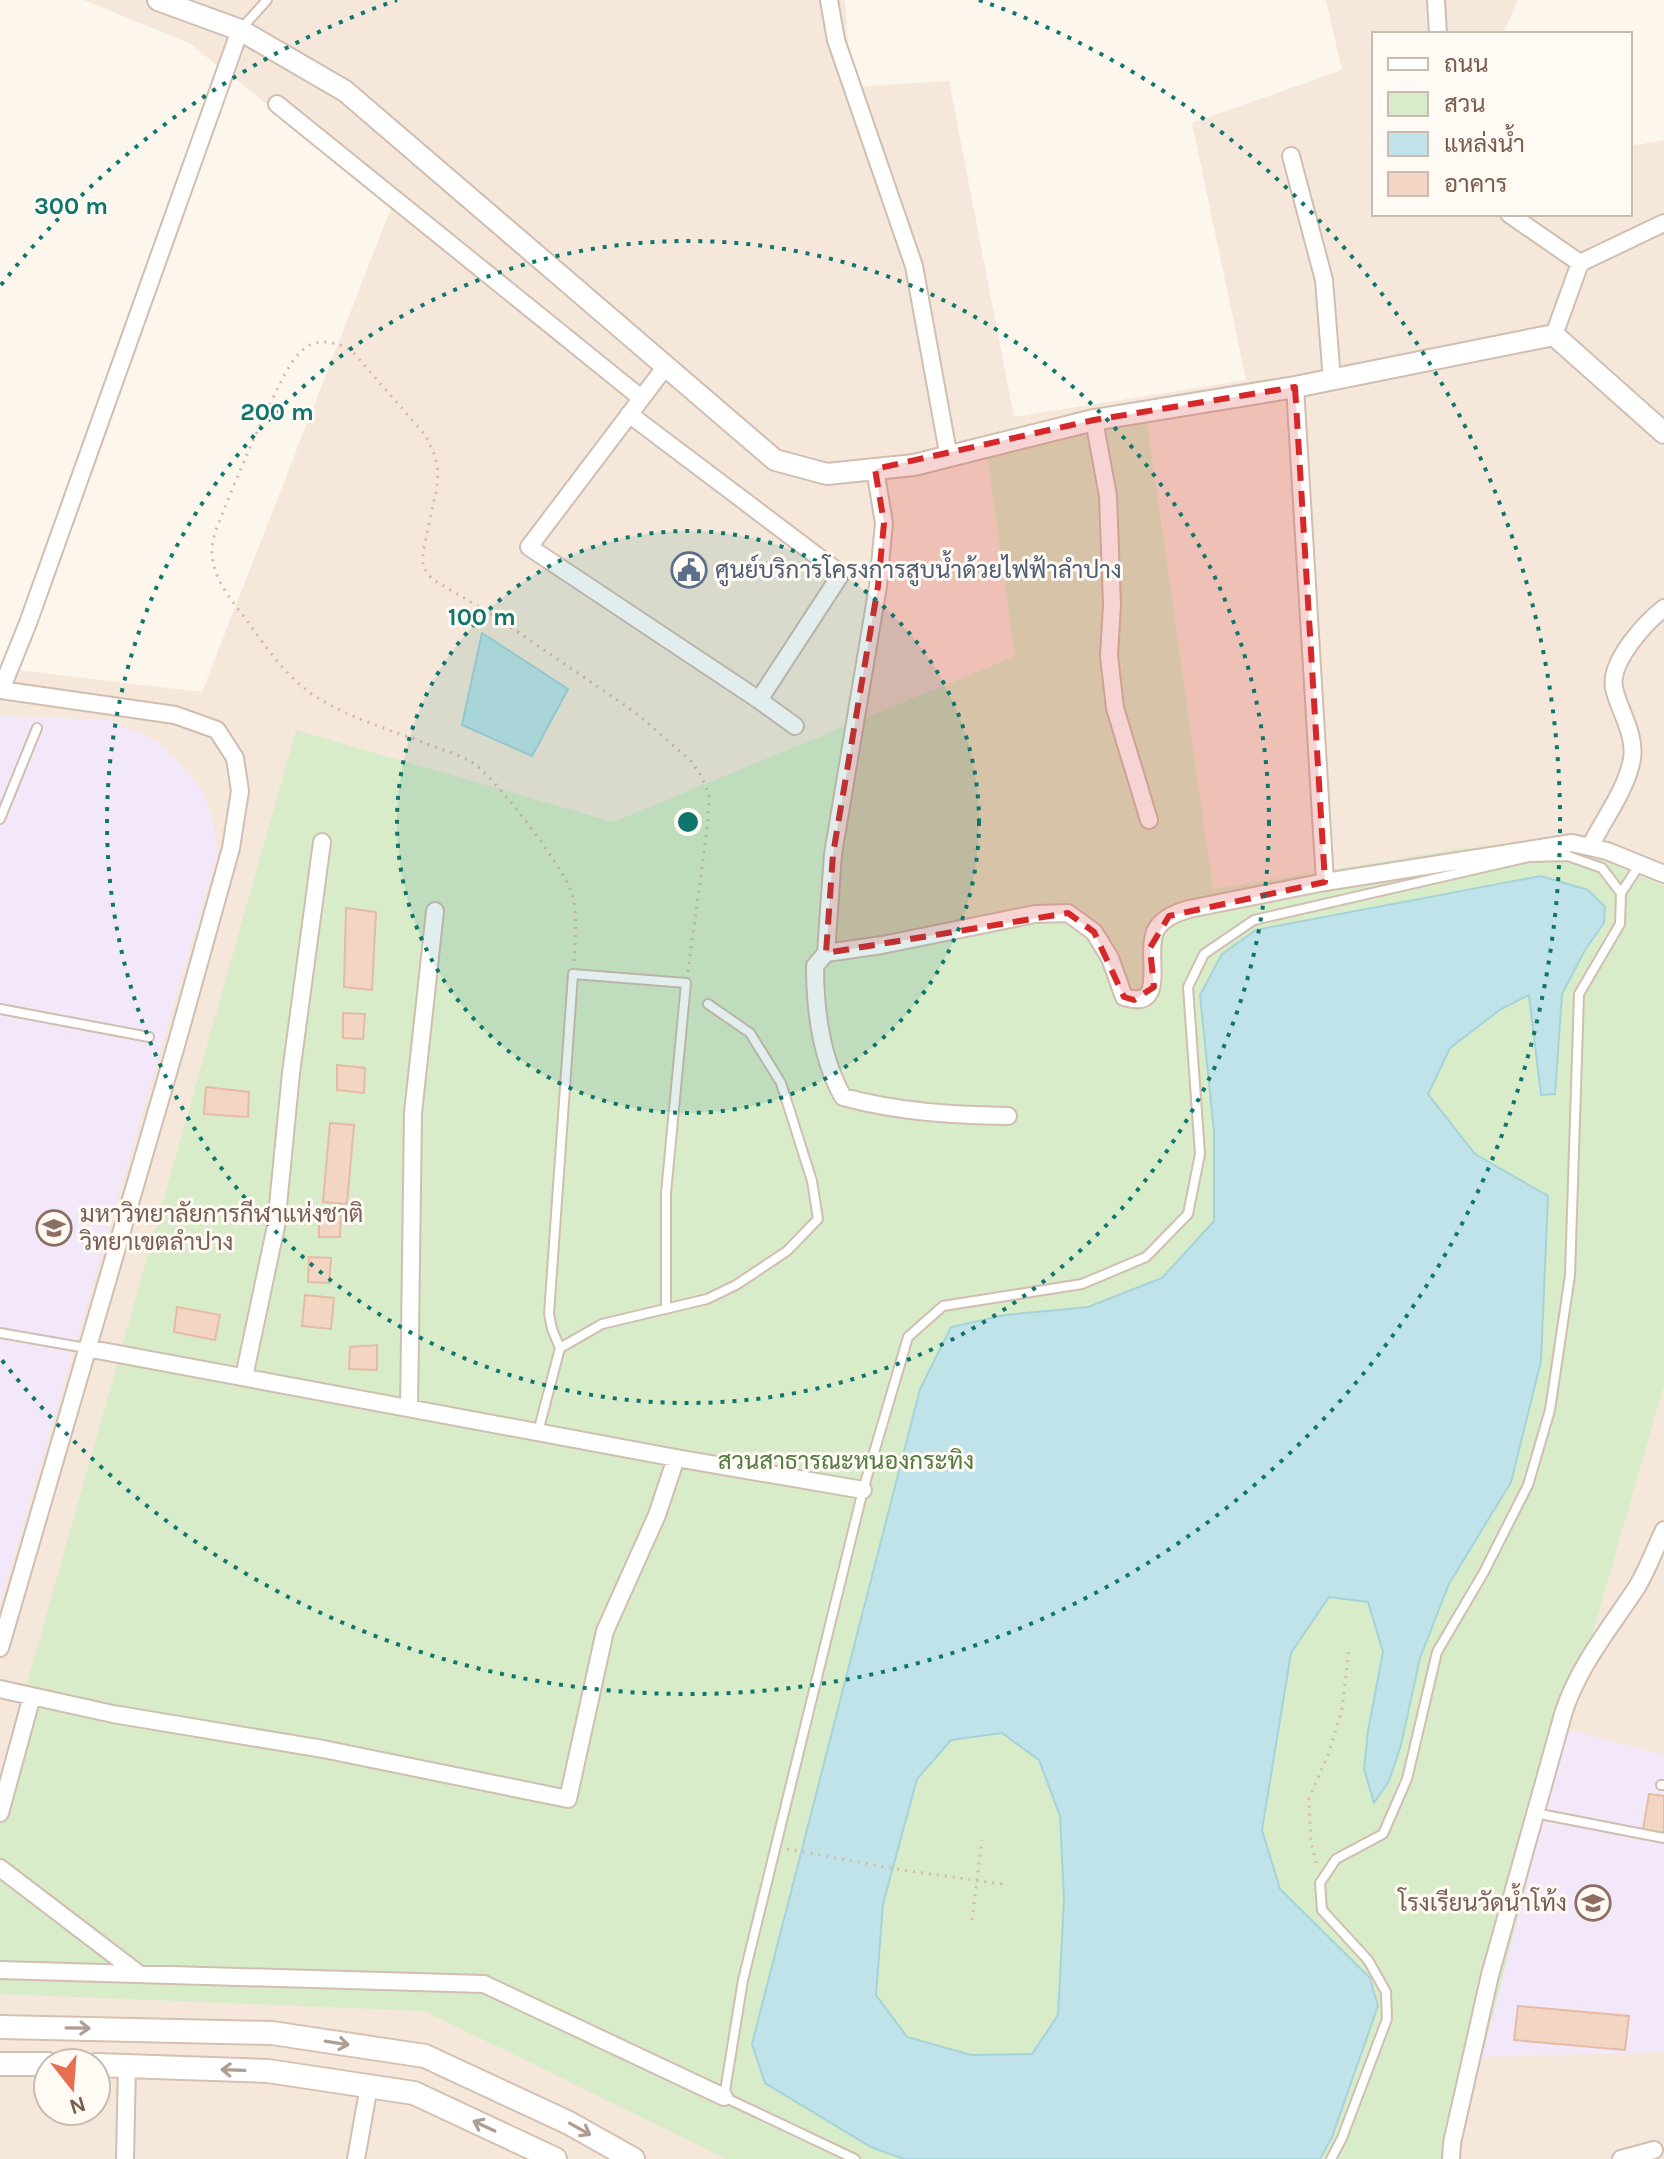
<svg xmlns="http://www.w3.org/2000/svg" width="1664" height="2159" font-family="Karla,Sarabun,sans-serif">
<rect width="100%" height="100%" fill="#fdf6ec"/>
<!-- residential -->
<path fill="#f5e8da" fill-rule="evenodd" d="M84,0H845L851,87L949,81L1014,417L1246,380L1192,123L1342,70L1326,0H1518L1503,34H1374V214H1630V146L1664,140V2159H0V668L202,692L393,203L189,43ZM48,2063H96V2111H48Z"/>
<!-- education -->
<path fill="#f3e8fa" d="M0,716L109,720L157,741L201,788L213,820L218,852L0,1605Z
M1566,1729L1664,1755V2052L1482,2057Z"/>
<!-- green -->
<path fill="#d8ecc9" d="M1147,422L1213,889L1464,848L1588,853L1664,886V1385L1571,1709L1456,2159H726L425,2011L0,1994V1779L296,730L613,822L1015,656L987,454Z"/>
<!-- water -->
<path fill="#bfe3e8" stroke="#a5d3da" stroke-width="2" fill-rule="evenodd" d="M482,633L568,689L532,756L462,725Z
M1541,876L1588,890L1605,907L1604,923L1585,950L1562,994L1555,1094L1541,1095L1529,995L1501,1009L1450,1048L1428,1094L1475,1154L1548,1196L1541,1361L1511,1482L1449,1584L1420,1658L1401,1745L1389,1781L1374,1803L1364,1769L1368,1731L1383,1652L1368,1602L1329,1597L1291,1653L1262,1830L1280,1889L1370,1978L1378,2006L1332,2137L1320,2159H904L871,2147L765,2083L752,2044L920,1389L951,1327L1005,1315L1088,1307L1162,1278L1214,1221V1132L1200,995L1222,954L1256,930ZM1002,1733L1039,1760L1060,1816L1064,1900L1058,2015L1032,2054L971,2055L907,2037L876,1995L883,1904L917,1779L951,1740Z"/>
<!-- building -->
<path fill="#f3d5c3" stroke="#e6bba3" stroke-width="2" d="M346,908L376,912L372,990L344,987Z
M343,1013L365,1014L363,1039L343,1038Z
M337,1065L365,1068L364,1093L337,1090Z
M206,1087L249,1092L248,1117L204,1114Z
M330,1123L354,1125L347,1204L323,1202Z
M319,1211L341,1213L340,1237H319Z
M309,1257L331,1258L329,1283L308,1282Z
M305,1295L334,1298L331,1329L302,1326Z
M177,1307L220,1315L215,1340L174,1332Z
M377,1345V1370L349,1369L350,1347Z
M1649,1794L1664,1796V1833L1643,1829Z
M1518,2006L1629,2016L1625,2050L1514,2040Z"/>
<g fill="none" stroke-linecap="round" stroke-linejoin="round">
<defs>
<path id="service" d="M241,29L267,0
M0,819L37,728
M1621,893L1640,864
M0,1009L149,1037
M0,1333L86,1348
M560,1348L552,1329L549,1314L573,974L686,983L666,1193V1309
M538,1432L560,1348L602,1324L707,1299L736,1285L787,1251L818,1219L812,1181L781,1083L750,1033L708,1004
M1661,1785H1664
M1535,1813L1664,1838
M855,2159L724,2097L743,1980L863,1490L908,1337L943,1306L1082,1284L1146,1257L1188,1214L1200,1154L1188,987L1204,954L1254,920L1529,857L1568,856L1602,868L1621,893L1620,924L1579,994L1570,1275L1550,1410L1528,1485L1484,1572L1437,1652L1407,1779L1383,1834L1336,1859L1320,1883L1322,1910L1368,1960L1386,1992L1387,2019L1342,2138L1331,2159"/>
<path id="minor" d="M829,0L836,40L914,266L949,458
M1436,0L1438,34
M277,104L641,398
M1291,156L1324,280L1332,380
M1509,214L1580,263
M1554,335L1580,263L1664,223
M1295,387L1325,882
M629,414L841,574L759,700L529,547L666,366
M1094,420L1108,496L1112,604L1109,656L1115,708L1149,820
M0,690L175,715L217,730L235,758L240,791L231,848L177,1042L0,1648
M1,690L28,623L240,30
M759,700L795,726
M1590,847C1604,818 1626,791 1632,759C1636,734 1619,711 1614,688C1609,662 1645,623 1664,608
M826,953L833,854L878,586L884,523L875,469
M1008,1116C951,1115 899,1112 843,1097C821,1058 815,1010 815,966L826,953L882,945L1035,914L1068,913L1094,932L1110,958L1124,997C1171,1012 1142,951 1157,928C1165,917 1176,913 1189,909L1325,882L1572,843L1607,851L1664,874
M86,1348L676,1458L863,1490
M244,1377L276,1226L291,1073L322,842
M409,1408L413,1113L435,911
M0,1689L113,1714L323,1749L568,1799L605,1631L657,1515L676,1458
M0,1813L32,1696
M0,1868L139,1974
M0,1970L484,1984L724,2097
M125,2159L127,2065
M356,2159L369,2086
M1451,2159L1452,2143L1490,1975L1564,1711C1580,1664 1610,1628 1637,1587C1648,1569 1655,1548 1664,1530
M1621,2159L1654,2150"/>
<path id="tertiary" d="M158,0L240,30L345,91L775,460L827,474L914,465L1094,420L1295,387L1554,335L1664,433"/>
<path id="secondary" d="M0,2027L272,2033L425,2056L569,2123L633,2159
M0,2064H48
M96,2065L268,2071L414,2093L555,2159"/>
</defs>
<!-- service casing -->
<use href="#service" stroke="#d1beb0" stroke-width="12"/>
<!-- minor casing -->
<use href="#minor" stroke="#d1beb0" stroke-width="20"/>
<!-- tertiary casing -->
<use href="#tertiary" stroke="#d1beb0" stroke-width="24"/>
<!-- secondary casing -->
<use href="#secondary" stroke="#d6c0b0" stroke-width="26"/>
<!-- path -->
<path stroke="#d9b8a5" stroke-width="3" stroke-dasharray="2 6" stroke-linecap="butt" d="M574,961C575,939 578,915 572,894C564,867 494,775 470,761C458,754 443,750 430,745C393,731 352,719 318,698C287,679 266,647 245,618C229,597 211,576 212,548C213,532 222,517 227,502C241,468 255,435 271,402C290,365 303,323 352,351L426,436L435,456L438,471L437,487L423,552V567L432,579L496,617L636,713L691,761L701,776L709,794L708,821L688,972
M787,1849L902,1870L1003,1884
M1316,1863L1311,1842L1309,1798L1328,1755L1342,1709L1349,1649
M972,1920L982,1840"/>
<!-- service -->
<use href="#service" stroke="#fff" stroke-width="8"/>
<!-- minor -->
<use href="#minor" stroke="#fff" stroke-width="16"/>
<!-- tertiary -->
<use href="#tertiary" stroke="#fff" stroke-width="20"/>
<!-- secondary -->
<use href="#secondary" stroke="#fff" stroke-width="22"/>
</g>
<!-- one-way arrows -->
<defs><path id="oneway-shaft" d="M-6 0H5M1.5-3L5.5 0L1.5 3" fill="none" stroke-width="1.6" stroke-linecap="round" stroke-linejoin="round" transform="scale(2)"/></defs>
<g stroke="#af9d94">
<use href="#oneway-shaft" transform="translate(78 2028) rotate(1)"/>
<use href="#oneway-shaft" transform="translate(337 2043) rotate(9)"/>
<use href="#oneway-shaft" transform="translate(233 2070) rotate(-178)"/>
<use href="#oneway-shaft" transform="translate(484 2126) rotate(-155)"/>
<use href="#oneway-shaft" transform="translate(580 2129) rotate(29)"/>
</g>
<!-- marked area -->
<path fill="#d62828" fill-opacity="0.2" stroke="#d62828" stroke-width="6" stroke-dasharray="16 10" stroke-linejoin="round" d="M1295,387L1325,882L1169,916L1150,948L1154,987L1134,1000L1124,997L1094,932L1068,913L826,953L833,854L878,586L884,523L875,469L1094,420Z"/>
<!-- distance rings -->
<circle cx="688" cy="822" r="291" fill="#0f766e" fill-opacity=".12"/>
<g fill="none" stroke="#0f766e" stroke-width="4" stroke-dasharray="4 8">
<circle cx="688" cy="822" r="291"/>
<circle cx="688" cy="822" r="581"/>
<path d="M1 285A872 872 0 0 1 397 0M979 0A872 872 0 1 1 1 1359"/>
</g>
<!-- icons -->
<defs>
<symbol id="civic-ring" viewBox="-11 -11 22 22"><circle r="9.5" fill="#fffaf3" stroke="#5c6f8a" stroke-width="1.5"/><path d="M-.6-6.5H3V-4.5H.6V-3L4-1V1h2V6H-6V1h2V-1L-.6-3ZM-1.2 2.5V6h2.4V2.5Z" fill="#5c6f8a"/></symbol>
<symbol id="university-ring" viewBox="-11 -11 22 22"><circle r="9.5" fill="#fffaf3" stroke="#8d6e63" stroke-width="1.5"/><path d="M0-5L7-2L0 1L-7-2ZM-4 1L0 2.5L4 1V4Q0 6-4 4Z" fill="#8d6e63"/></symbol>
<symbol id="school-ring" viewBox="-11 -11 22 22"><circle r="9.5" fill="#fffaf3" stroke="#8d6e63" stroke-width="1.5"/><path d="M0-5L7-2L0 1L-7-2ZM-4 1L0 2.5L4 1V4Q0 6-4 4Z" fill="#8d6e63"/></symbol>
</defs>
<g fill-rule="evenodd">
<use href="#civic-ring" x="669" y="550" width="40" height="40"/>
<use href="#university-ring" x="34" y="1208" width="40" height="40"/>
<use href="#school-ring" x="1573" y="1883" width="40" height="40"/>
</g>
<g text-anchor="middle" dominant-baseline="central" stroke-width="6" stroke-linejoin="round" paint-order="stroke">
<!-- service labels -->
<g font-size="24" fill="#4e5e75" stroke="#fffaf3" text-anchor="start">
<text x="715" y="570">ศูนย์บริการโครงการสูบน้ำด้วยไฟฟ้าลําปาง</text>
</g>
<!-- education labels -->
<g font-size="24" fill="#785e54" stroke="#fffaf3" text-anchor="start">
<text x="80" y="1214">มหาวิทยาลัยการกีฬาแห่งชาติ<tspan x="80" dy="28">วิทยาเขตลำปาง</tspan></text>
<text x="1567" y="1903" text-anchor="end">โรงเรียนวัดน้ำโท้ง</text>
</g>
<!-- park labels -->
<g font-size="24" fill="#537a41" stroke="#fffaf3">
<text x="846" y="1461">สวนสาธารณะหนองกระทิง</text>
</g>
</g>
<circle cx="688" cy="822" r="12" fill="#0f766e" stroke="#fffaf3" stroke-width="4"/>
<g font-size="24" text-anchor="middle" font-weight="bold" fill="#0f766e" stroke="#fffaf3" stroke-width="6" stroke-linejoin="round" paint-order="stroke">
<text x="71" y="214">300 m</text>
<text x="277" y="420">200 m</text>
<text x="482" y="625">100 m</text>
</g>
<!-- legend -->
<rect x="1372" y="32" width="260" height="184" fill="#fffaf3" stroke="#cabbb1" stroke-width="2"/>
<rect x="1388" y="58" width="40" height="12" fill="#ffffff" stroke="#cabbb1" stroke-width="2"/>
<text x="1444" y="72" font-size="24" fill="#7a5c4d">ถนน</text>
<rect x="1388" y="92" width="40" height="24" fill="#d8ecc9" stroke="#cabbb1" stroke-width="2"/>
<text x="1444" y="112" font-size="24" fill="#7a5c4d">สวน</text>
<rect x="1388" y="132" width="40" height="24" fill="#bfe3e8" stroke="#cabbb1" stroke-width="2"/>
<text x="1444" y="152" font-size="24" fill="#7a5c4d">แหล่งน้ำ</text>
<rect x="1388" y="172" width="40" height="24" fill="#f3d5c3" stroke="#cabbb1" stroke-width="2"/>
<text x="1444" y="192" font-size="24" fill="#7a5c4d">อาคาร</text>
<!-- north arrow -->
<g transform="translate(72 2087) rotate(163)"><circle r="38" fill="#fffaf3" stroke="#cabbb1" stroke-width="2"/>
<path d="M0-6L14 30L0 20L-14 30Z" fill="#e76f51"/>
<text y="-12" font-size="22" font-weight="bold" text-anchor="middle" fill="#7a5c4d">N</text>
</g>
</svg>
